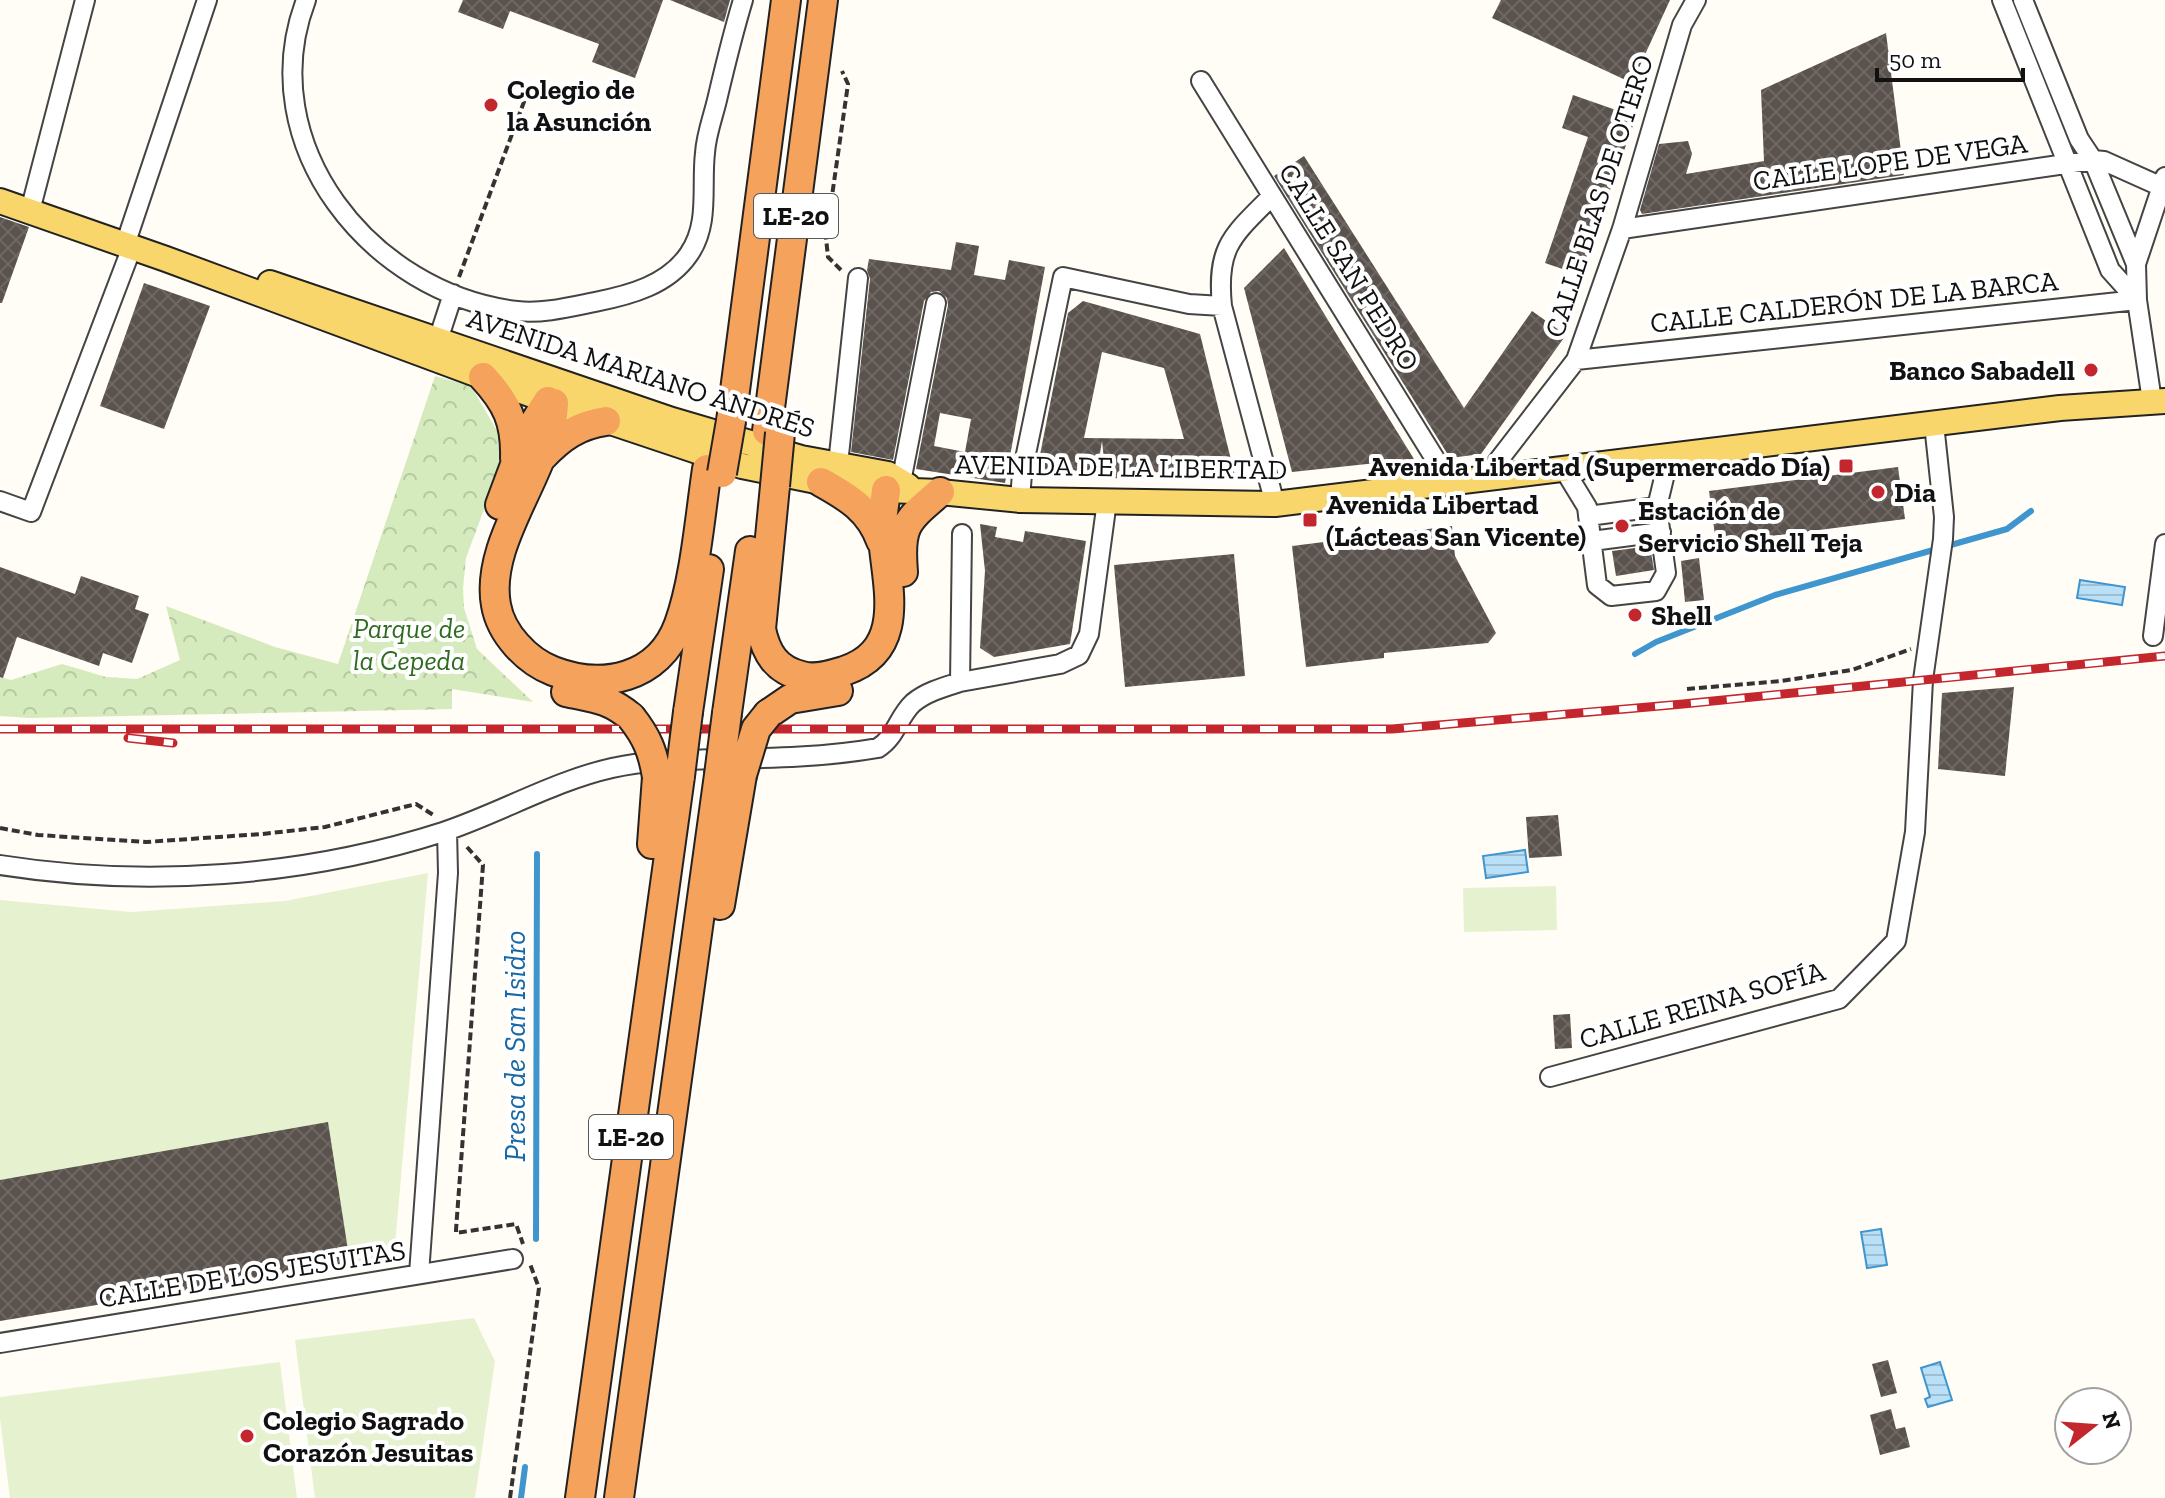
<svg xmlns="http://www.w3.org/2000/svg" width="2165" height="1498" font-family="'Zilla Slab',serif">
<defs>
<pattern id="park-crowns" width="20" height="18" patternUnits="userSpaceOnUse" patternTransform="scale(2)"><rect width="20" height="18" fill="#d5ebbd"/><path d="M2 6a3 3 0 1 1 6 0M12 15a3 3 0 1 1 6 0" fill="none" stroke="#b6c8a1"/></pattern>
<pattern id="water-rules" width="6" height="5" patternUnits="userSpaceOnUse" patternTransform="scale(2)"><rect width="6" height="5" fill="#b9e0f7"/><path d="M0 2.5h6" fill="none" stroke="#9ebfd3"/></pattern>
<pattern id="building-cross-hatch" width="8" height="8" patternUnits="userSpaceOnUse" patternTransform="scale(2)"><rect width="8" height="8" fill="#5a524d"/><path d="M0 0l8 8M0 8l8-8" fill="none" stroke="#6d6662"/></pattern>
</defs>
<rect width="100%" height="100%" fill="#fffdf5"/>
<!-- park -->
<path fill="url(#park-crowns)" d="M435,376L471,386L503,441L496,477L466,558L463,588L464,608L477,649L533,702L452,689V709L30,718L0,716V677L11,680L62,664L106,677L137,679L180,660L166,606L275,647L338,664Z"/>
<!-- pitch -->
<path fill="#e6f2cf" d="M428,873L394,1256L0,1321V900L131,912L285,901Z
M1556,886L1557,930L1464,932L1463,888Z
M474,1318L495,1361L475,1498H315L295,1340Z
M280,1362L297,1498H10L0,1419V1397Z"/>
<!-- water -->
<path fill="url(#water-rules)" stroke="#3f96cf" stroke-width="2" d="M2080,580L2125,587L2122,605L2077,598Z
M1525,850L1528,872L1486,878L1483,856Z
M1881,1229L1887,1265L1867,1268L1861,1232Z
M1940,1362L1952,1400L1928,1407L1925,1399L1930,1397L1921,1368Z"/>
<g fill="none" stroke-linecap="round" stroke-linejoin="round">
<!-- stream -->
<path stroke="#3f96cf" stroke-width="6" d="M1635,654L1656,642L1775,595L2007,529L2031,511
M536,1239L537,854
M521,1498L525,1467"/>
</g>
<!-- building -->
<path fill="url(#building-cross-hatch)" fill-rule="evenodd" d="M463,0H663L635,78L592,62L599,44L510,11L503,29L458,12Z
M670,0H730L724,22Z
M1501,0H1670L1632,83L1492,18Z
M1886,33L1904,175L1642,214L1640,210L1659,144L1688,141L1692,154L1686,174L1764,161L1761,90Z
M1573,95L1636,117L1580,275L1545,263L1588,137L1562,128Z
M1304,156L1464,408L1532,311L1566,335L1481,454L1450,458L1274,176Z
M0,217L29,227L2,303H0Z
M956,242L979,246L974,275L1005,280L1009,260L1045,267L1005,483L916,469L948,305L947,298L939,291L931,292L924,301L893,460L851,452L870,279L867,270L869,259L951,270ZM940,413L971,419L965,452L934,446Z
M1284,248L1342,343L1414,459L1292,472L1244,288Z
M144,283L210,306L164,429L100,406Z
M1083,301L1200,334L1236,480L1106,478L1102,441L1096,478L1037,470L1068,313ZM1102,352L1164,368L1184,439L1084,438Z
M1898,467L1905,519L1716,543L1709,491Z
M980,524L997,527L995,537L1023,542L1025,531L1086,541L1070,644L994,657L980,648L985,571Z
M1452,526L1455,556L1496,633L1488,643L1384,653V658L1306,667L1292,546Z
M1650,546L1654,570L1616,576L1612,551Z
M1234,554L1245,676L1125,687L1114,565Z
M1699,558L1704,600L1685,602L1681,561Z
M0,567L75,594L81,576L139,596L135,609L149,614L132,663L103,653L99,666L17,637L3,678L0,677Z
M2014,687L2005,776L1938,769L1942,693Z
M1558,815L1562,856L1529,858L1526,817Z
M1570,1014L1572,1048L1555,1049L1553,1015Z
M328,1122L350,1263L0,1321V1180Z
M1888,1360L1897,1393L1881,1397L1872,1364Z
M1891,1409L1896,1429L1905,1427L1910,1447L1880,1455L1870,1415Z"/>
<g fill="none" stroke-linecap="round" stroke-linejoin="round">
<defs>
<path id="minor" d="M306,0C251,144 371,294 517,311C542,314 570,307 595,302C630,295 668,285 689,254C710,224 701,186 705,153C706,135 713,117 717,100C725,66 733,33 743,0
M2002,0L2110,270L2137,300
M2023,0L2079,139L2093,160L2136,264L2137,300L2152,401
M1201,81L1450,483
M1272,196C1232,236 1216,247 1222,306L1275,504
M30,211L85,0
M1622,229L2093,160L2104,161L2162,187
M125,245L207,0
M2136,264L2165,177
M438,340L453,294
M1576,360L2137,300
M838,464L858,278
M1565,471L1587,507L1597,585L1611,596L1656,591L1666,573L1657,507L1669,457
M1484,479L1576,360L1622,229L1682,25L1696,0
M901,482L936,303
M1020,500L1022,473L1063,277L1189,304L1222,306
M0,501L31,512L132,247
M1588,516L1657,507
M962,534L960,682L1060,664L1079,655L1089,634L1107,501
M1592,541L1661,532
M2153,636L2165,544
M0,865C145,888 303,877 443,832C500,813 554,781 612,768C648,760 684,760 721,759C773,758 826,757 878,748C896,737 898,717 913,703C926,692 944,687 960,682
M1550,1077L1839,999L1896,941L1915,832L1923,680L1943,539L1944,517L1934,424
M419,1274L448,873L447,831
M0,1343L513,1259"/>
<path id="major" d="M0,201L166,259L554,403L742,466L821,482L886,490L940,492L1020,500L1275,504L2060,408L2165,401
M270,283L672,420L801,458L888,474L908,486"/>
<path id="highway" d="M483,377C507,403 516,422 515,458
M554,403C552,469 484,539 496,605C501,634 527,661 553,671C602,690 659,679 679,624C695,580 700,516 707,469
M731,421L786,0
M767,431L823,0
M542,457C561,437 578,425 606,421
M821,482C848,497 870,510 881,541
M775,486L761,629C766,653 776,670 802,676C815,680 831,675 844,671C914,648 882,574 882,521C883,511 885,500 886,490
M500,505L525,438L548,401
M903,572C899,525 906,521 940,492
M566,692C594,698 608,698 631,717
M688,712L709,569
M727,713L750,551
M768,714L790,699L838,691
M652,844L657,777
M720,905L742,775
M580,1498L680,776
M619,1498L719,775"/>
</defs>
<!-- minor casing -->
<use href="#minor" stroke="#444" stroke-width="22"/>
<!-- major casing -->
<use href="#major" stroke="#222" stroke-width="28"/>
<!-- highway casing -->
<use href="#highway" stroke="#222" stroke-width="32"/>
<!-- path -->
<path stroke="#333" stroke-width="4" stroke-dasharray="8 4" stroke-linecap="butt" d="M841,270L828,257L826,238L848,84L842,71
M459,277L528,91
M1687,689L1781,681L1852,670L1911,649
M0,828L38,835L146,842L262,834L325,827L416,804L435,816
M467,847L483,865L456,1230V1233L516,1224L523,1244
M510,1498L539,1288L530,1264"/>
<!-- minor -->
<use href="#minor" stroke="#fff" stroke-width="18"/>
<!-- major -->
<use href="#major" stroke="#f9d66b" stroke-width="24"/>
<!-- highway -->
<use href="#highway" stroke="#f5a25d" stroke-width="28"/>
<defs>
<path id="rail" d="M0,729H1392L1683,704L2165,656
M128,738L173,743"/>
</defs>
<!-- rail casing -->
<use href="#rail" stroke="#c4262e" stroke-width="9"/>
<!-- rail -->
<use href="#rail" stroke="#fff" stroke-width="6" stroke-dasharray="18" stroke-linecap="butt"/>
<defs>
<path id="highway-bridge" d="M722,473L731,421
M775,486L780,433
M631,717C647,737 653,752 657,777
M719,775L727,713
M742,775L756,729L768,714
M680,776L688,712"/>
</defs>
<!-- highway-bridge casing -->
<use href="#highway-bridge" stroke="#222" stroke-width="32" stroke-linecap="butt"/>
<!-- highway-bridge -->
<use href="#highway-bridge" stroke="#f5a25d" stroke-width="28"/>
</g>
<!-- markers -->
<g fill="#c4262e" stroke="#fff" stroke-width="3">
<circle cx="491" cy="105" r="8"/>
<circle cx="2091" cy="370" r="8"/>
<rect x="1838" y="458" width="16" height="16" rx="4"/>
<circle cx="1878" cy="492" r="8"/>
<rect x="1302" y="512" width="16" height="16" rx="4"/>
<circle cx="1622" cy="526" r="8"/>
<circle cx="1635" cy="615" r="8"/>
<circle cx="247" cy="1436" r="8"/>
</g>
<g text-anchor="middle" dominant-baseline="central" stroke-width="8" stroke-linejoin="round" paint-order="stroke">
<!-- shield labels -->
<g fill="#fff" stroke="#585858" stroke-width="2">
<rect x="754" y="194" width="84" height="44" rx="6"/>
<rect x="589" y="1115" width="84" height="44" rx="6"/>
</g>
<g font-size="26" font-weight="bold" fill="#111">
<text x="796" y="216">LE-20</text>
<text x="631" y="1137">LE-20</text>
</g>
<!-- poi labels -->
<g font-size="28" font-weight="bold" fill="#111" stroke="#fff" text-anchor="start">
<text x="507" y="89">Colegio de<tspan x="507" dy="32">la Asunción</tspan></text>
<text x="2075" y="370" text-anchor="end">Banco Sabadell</text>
<text x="1830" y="466" text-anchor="end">Avenida Libertad (Supermercado Día)</text>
<text x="1894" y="492">Dia</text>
<text x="1326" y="504">Avenida Libertad<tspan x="1326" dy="32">(Lácteas San Vicente)</tspan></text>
<text x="1638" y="510">Estación de<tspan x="1638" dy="32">Servicio Shell Teja</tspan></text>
<text x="1651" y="615">Shell</text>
<text x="263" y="1420">Colegio Sagrado<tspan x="263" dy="32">Corazón Jesuitas</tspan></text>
</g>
<!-- street labels -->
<g font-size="28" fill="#111" stroke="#fff">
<text transform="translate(1890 162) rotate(-8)">CALLE LOPE DE VEGA</text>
<text transform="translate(1599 196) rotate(-72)">CALLE BLAS DE OTERO</text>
<text transform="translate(1349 267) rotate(58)">CALLE SAN PEDRO</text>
<text transform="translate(1854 302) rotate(-6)">CALLE CALDERÓN DE LA BARCA</text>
<text transform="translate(641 373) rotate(18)">AVENIDA MARIANO ANDRÉS</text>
<text transform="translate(1121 467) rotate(1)">AVENIDA DE LA LIBERTAD</text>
<text transform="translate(1702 1005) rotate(-16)">CALLE REINA SOFÍA</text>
<text transform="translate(252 1274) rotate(-9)">CALLE DE LOS JESUITAS</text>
</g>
<!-- park labels -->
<g font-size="28" font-style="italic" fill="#2f6b1f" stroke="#fff">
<text x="409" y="628">Parque de<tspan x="409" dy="32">la Cepeda</tspan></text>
</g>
<!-- water labels -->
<g font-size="30" font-style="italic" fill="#1768a6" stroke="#fff">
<text transform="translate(515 1046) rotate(-90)">Presa de San Isidro</text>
</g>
</g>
<!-- north arrow -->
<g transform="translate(2093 1426) rotate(73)"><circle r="38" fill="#ffffff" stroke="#a0a0a0" stroke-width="2"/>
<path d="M0-6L14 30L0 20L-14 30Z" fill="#c4262e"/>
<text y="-12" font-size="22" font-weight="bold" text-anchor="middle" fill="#111111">N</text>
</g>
<!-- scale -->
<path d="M1877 68v12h146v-12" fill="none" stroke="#111111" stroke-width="4"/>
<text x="1889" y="68" font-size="24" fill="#111111" stroke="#ffffff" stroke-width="6" paint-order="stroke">50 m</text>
</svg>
